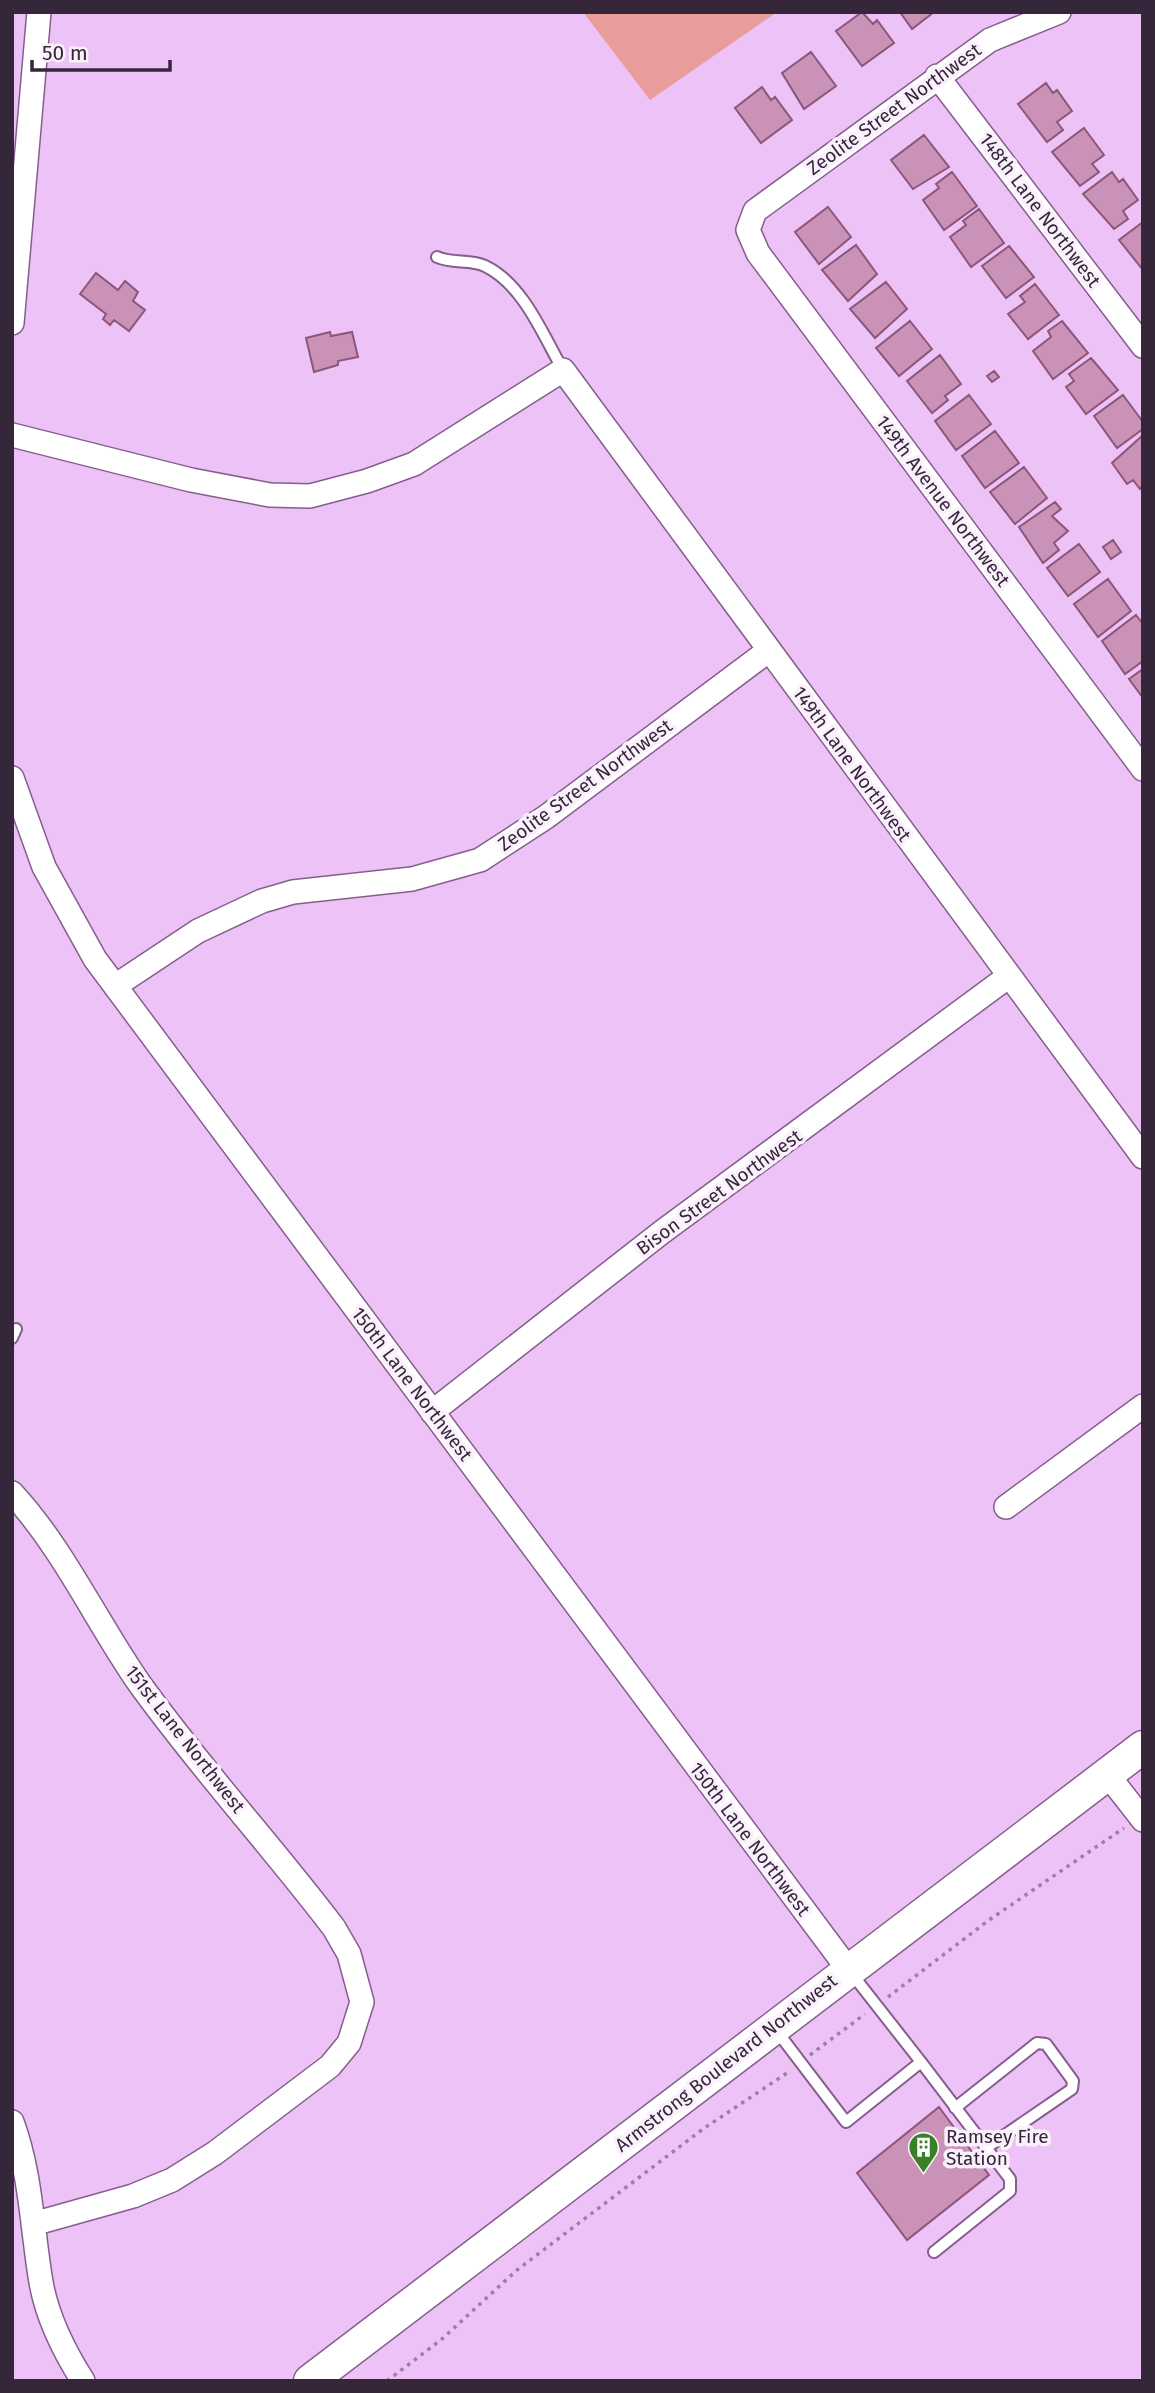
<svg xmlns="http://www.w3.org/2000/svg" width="1155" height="2393" font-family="'Fira Sans',sans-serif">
<rect width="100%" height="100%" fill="#edc2f6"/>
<!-- green -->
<path fill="#e89d9c" d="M583,12H777L650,100Z"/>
<!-- building -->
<path fill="#cb92b7" stroke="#8b567a" stroke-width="2" d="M862,12L873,24L877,20L894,43L862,66L836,31Z
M900,12H934L912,29Z
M811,52L836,86L804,109L782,73Z
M1046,83L1053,93L1057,90L1072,111L1057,122L1063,130L1047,142L1018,104Z
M762,87L771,100L775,97L792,120L761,143L735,108Z
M1084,128L1104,155L1092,164L1099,172L1080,186L1052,152Z
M924,135L949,167L913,189L891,160Z
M952,172L977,206L944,230L923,200L939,188L936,184Z
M1112,172L1119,182L1123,179L1138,200L1123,211L1128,219L1114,229L1083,194Z
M828,207L851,237L819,264L795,232Z
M979,209L1004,243L971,267L950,237L966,225L963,221Z
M1143,222V270L1119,240Z
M856,245L877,274L848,301L822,270Z
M1009,246L1034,277L1006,298L982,266Z
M96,273L118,290L125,281L138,292L133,301L145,310L129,331L114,320L110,325L103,319L106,314L80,294Z
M886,282L907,309L875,338L850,309Z
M1035,284L1059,315L1028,339L1008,314L1025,302L1020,296Z
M910,321L932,349L899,376L876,348Z
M1062,321L1088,353L1053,379L1033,351L1051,337L1048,331Z
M330,332L331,336L352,332L358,357L338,361V365L314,372L306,338Z
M940,355L961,384L945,396L948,400L932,413L907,381Z
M1091,358L1118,390L1086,414L1066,387L1074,381L1069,374Z
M994,371L999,377L992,382L987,376Z
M969,395L991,424L956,450L935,421Z
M1123,395L1143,422V429L1117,448L1094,416Z
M995,431L1019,463L985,488L962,456Z
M1143,435V486L1140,489L1133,480L1127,484L1112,463Z
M1024,467L1047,498L1015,524L990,492Z
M1055,502L1061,509L1052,516L1068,531L1054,543L1059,550L1043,563L1019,527Z
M1113,540L1121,552L1111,559L1103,547Z
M1079,544L1100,572L1068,596L1047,568Z
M1108,579L1131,611L1098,637L1074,604Z
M1136,615L1143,624V661L1125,674L1102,641Z
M1143,669V698L1129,679Z
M939,2107L989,2175L907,2240L857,2173Z"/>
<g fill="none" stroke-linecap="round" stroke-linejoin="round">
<defs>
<path id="lane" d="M437,257C452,264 471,259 485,266C523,284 543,335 563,370
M12,1338L16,1329
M776,2030L846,2122L921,2062L852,1974
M921,2062L1010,2179V2191L934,2252
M955,2108L1037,2043L1046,2044L1073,2081L1072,2089L986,2148"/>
<path id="street" d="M1059,12L990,40L755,211L748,230L758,253L1143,769
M937,76L1143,346
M12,323L39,12
M12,435L191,480L270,495L310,496L367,481L414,464L563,370L1143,1157
M12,778L44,867L95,959L848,1969
M115,986L198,931L262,901L293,892L412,879L480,860L546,817L768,651
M432,1412L662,1232L1009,976
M12,1493C63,1548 96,1621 139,1683C200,1768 271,1845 334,1928L349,1954L362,2002L349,2043L330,2066L215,2153L172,2180L133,2196L33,2224
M1006,1507L1143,1406
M1107,1774L1143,1820
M12,2122C31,2173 32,2229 41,2282C47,2317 64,2351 83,2381"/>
<path id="secondary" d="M310,2381L1143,1747"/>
</defs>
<!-- lane casing -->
<use href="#lane" stroke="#855e8d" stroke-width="14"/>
<!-- street casing -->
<use href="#street" stroke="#855e8d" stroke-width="26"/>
<!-- secondary casing -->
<use href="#secondary" stroke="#855e8d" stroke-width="35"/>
<!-- path -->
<path stroke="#9e7ea4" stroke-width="3.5" stroke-dasharray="3.5 5" stroke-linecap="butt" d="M888,1997L989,1920L1124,1828
M810,2055L865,2014
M387,2381L442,2339L517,2270L703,2129L790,2071"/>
<!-- lane -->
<use href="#lane" stroke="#fff" stroke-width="10"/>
<!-- street -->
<use href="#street" stroke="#fff" stroke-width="23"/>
<!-- secondary -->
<use href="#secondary" stroke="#fff" stroke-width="32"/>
</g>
<!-- icons -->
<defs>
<symbol id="building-pin" viewBox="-11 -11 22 30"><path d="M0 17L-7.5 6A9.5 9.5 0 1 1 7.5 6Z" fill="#398127" stroke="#faf1fc"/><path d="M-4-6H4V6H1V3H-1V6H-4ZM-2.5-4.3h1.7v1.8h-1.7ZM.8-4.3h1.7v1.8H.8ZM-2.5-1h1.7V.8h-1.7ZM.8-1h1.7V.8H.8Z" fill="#fff"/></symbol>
</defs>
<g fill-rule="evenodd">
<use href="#building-pin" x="906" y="2130" width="35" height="47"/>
</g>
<g text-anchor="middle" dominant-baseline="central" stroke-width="7" stroke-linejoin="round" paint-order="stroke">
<!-- street labels -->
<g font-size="19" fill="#36263a" stroke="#faf1fc">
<text transform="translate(894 109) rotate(-36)">Zeolite Street Northwest</text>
<text transform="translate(1040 210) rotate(53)">148th Lane Northwest</text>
<text transform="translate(943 501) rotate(53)">149th Avenue Northwest</text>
<text transform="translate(852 764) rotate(54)">149th Lane Northwest</text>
<text transform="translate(585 785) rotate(-36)">Zeolite Street Northwest</text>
<text transform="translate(719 1192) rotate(-36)">Bison Street Northwest</text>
<text transform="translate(412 1384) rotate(53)">150th Lane Northwest</text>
<text transform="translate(185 1739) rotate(52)">151st Lane Northwest</text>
<text transform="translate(750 1839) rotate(53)">150th Lane Northwest</text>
<text transform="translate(726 2063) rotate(-38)">Armstrong Boulevard Northwest</text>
</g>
<!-- poi labels -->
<g font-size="19" fill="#36263a" stroke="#faf1fc" text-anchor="start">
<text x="946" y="2136">Ramsey Fire<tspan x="946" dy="22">Station</tspan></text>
</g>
</g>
<!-- border -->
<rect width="1155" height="2393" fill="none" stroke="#36263a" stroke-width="28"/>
<!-- scale -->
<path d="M32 60v10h138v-10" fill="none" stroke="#36263a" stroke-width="3.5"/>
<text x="42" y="60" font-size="21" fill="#36263a" stroke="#faf1fc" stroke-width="5" paint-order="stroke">50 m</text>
</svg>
